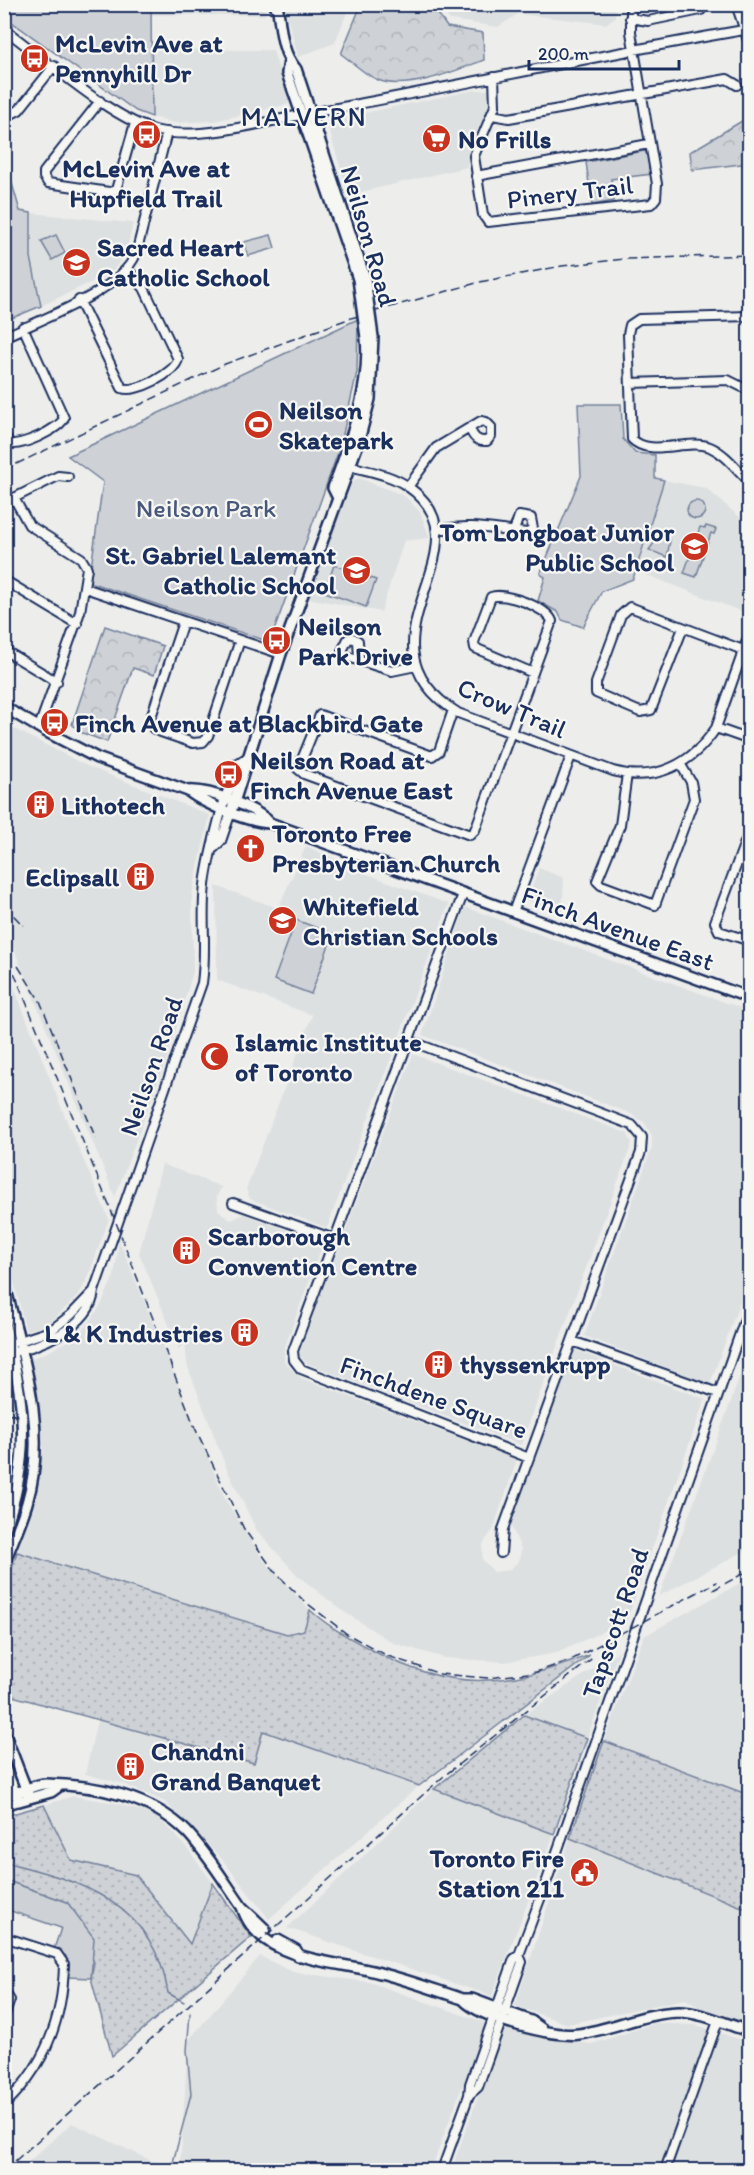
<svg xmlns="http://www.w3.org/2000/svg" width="754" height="2175" font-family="Itim,sans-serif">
<defs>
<pattern id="grass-dots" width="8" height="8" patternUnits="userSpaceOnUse" patternTransform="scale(1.5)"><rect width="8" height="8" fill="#ced2d7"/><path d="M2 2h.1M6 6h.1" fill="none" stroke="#b0b5bb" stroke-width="1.8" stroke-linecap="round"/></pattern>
<pattern id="forest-crowns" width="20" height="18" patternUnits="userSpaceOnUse" patternTransform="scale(1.5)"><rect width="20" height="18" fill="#ced2d7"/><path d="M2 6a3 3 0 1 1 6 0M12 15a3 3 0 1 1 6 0" fill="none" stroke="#b0b5bb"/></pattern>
</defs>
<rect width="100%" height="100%" fill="#edeeec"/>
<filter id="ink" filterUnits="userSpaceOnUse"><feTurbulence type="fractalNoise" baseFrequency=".0167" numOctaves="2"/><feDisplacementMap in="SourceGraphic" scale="12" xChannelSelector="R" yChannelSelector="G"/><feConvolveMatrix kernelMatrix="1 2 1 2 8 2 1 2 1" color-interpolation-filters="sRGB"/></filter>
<g filter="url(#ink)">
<!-- built -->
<path fill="#dde0e1" d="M151,5H264L265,15H151Z
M284,5V4L350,5L335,43L298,57Z
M437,5H616L615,17L606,24L518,14L498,27L450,20Z
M151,49L273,50L289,104L215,121L174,123L152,117Z
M474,90H489L487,111L473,138L467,167L349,195L326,121Z
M31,213L133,223L126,254L111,273L41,306L31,257Z
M359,478L405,496L420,512L430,538L404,541L381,612L307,598L353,481Z
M664,480L706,488L749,525L750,603L745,613L634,570Z
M5,724L87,766L210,815L192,895L193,972L168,1055L115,1197L5,927Z
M306,846L367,874L449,904L327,1228L250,1199L246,1189L312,1015L217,980L216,886L278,908Z
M539,868L564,878L562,915L527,900Z
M465,907L749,1011V1277L710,1384L584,1336L652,1147V1136L645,1123L629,1113L422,1035Z
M5,964L66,1119L109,1219L87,1280L79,1295L54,1319L43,1326L26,1331L5,1246Z
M413,1054L627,1133L632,1143L521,1445L306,1363L300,1356L301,1347Z
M162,1164L222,1187L217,1196L218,1210L231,1220L244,1214L323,1244L284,1349V1362L301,1378L517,1460L493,1530L483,1544L482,1559L494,1572L509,1570L519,1561L521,1549L510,1524L515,1506L572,1349L705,1399L627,1620L557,1653L505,1662L444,1658L393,1643L344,1612L298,1576L257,1531L227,1470L187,1365L185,1342L179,1349L139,1253Z
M119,1240L225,1499L264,1561L310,1610L304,1630L300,1629L287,1634L17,1552L35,1503L43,1448L39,1398L30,1359L50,1351L79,1334L90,1321L101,1305L114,1276Z
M749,1350V1549L659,1596L732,1398Z
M749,1578V1795L604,1741L644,1636Z
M619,1651L587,1738L524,1715Z
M97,1720L253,1763L263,1731L419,1786L269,1919L221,1858L165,1802L124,1784L85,1774Z
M434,1789L554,1834L492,1996L287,1928Z
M73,1796L116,1803L155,1815L184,1844L213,1883L190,1944L136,1875L71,1860L44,1805Z
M570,1838L749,1910V2027L702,2009L685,1999L568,2024L515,2006Z
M260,1956L293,1972L369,1982L486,2023L431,2170H180L188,2041Z
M655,2023L696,2025L749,2042V2170H451L502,2032L507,2028L552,2039L592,2044Z
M72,2123L171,2170H19Z"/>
<!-- grass -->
<path fill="url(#grass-dots)" stroke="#74809a" stroke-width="1.5" d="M17,1552L287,1634L304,1630L310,1610C327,1626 348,1637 368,1648C449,1693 507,1687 590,1655L419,1786L263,1731L254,1763L5,1694V1589Z
M524,1715L587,1738L554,1834L434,1789Z
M604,1741L749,1795V1910L570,1838Z
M44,1805L71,1860L136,1875L190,1944L213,1883L251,1937L112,2056L91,1978L94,1962L67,1902L5,1880V1816Z"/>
<!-- forest -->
<path fill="url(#forest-crowns)" stroke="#74809a" stroke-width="1.5" d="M432,5L447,27L483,33L484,60C457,70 413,89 384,82C368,78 354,63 341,54L361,5Z
M747,118L749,125V163L692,170L690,152Z
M105,626L163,646L154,675L133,668L107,742L80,732L72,724Z"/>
<!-- park -->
<path fill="#ced2d7" stroke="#74809a" stroke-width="1.5" d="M14,5H151L152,117L136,111L5,17Z
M644,151L648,154L652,174L611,179L614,201L592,205L586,162Z
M5,159L20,211L31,213V257L41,306L12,318L5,302Z
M56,235L65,253L52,260L41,241Z
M271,235L275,248L248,256L244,242Z
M358,319L357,372L340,447L270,642L89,582L103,482L68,456Z
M578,404H621L623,439L635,453L655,455V478L664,480L633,579L602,591L583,627L562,620L558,612L538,601L545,577L540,574L581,476Z
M687 510a9 9 0 1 1 18 0a9 9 0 1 1-18 0Z
M706,526L716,529L714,534L711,533L696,577L684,573L700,527L705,528Z
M659,536H666L670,541L667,557L649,550Z
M334,565L376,580L366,607L325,592Z
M296,920L333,934L311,994L274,980Z
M5,1880L67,1902L94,1938L91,1978L68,1977L66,1956L54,1949L61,1928L5,1909Z"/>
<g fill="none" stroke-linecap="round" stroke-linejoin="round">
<!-- stream -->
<path stroke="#6e7a96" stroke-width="1.5" d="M4,1862C82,1881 154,1903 168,1993L184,2002
M171,2170L191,2094L187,2050L190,2013"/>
<defs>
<path id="minor" d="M736,4L750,46
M743,4L750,25
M630,18L648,21L701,10L704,4
M4,29C44,58 113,121 159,131C203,141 275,119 321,111C464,85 606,53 750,29
M494,77L495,106L474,156L483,215L488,222L651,204L656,198L657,184L631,32V4
M100,101L44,172V177L48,183L109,192L116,190L135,123
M492,115L509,118L727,79L737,85
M4,118L19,110L54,66
M476,176L649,144
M79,300L122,388C135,394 176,373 178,359L144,288L128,270
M750,316L639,319L630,325L628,334L632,439C650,458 687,438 710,447C726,454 737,470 750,482
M4,337C41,319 120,292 136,254L167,132
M630,383L728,380L750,391
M4,434L9,443C19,448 60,429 64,418L23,327
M346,465C366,471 390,474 407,486C498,547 342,641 458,713L613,771C656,783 692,764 716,728L750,632
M408,487L436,448L481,421L486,422L491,427V436L487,441C477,442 473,437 470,429
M14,498L29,525L81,558L87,568L80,612L39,727
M4,503L58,476L68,477
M438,530C473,523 493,530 528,533L533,529L531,518L519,516L514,531
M4,580L77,624
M85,588L281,654
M183,622L150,720L153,728L158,731L193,743L203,742L208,736L240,640
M683,628L651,710L640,712L596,693V683L621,615L630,607L743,650
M4,650L57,682
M359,658L358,641L353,638L348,639L342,651L345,656L392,671L416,666
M453,710L439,751L432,756L320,715L298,769L304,774L470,835L475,830L552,621C547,607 504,592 491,597L474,642L475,648L533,673
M716,728L750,740
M627,774L620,825L597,881L601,885L655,905L694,799L691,782L681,765
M750,829L715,922L719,931L750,941
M214,848L221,841L231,812
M463,894L293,1351L294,1360L301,1369L529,1458
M513,912L571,756
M408,1040L632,1125L642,1137L641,1152L503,1529L501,1553
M233,1203L334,1239
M572,1341L718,1393
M4,1346L50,1331L71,1315L94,1291
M4,1354C36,1348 91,1328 94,1291L202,983C207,949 201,917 205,885C208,859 215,834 222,808
M4,1421L11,1419L12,1452L4,1494
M4,1797L15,1793
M4,1806L19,1801
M4,1937L57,1954L64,1964C63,2019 45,2067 4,2105
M4,1991L10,2000L4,2017
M469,2095L478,2087L522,1962L519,1955
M442,2170L469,2095L470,2084L514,1959L519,1955L545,1886L750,1305
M665,2170L718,2021"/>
<path id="major" d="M274,4L278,10C281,31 282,53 296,69L365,278
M289,61L287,73L358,279
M337,496L333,488C350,442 371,388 366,338
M4,707L45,731L97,758L188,791C206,805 248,822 270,823L750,998
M188,791C209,789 257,808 270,823
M224,803L237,765L245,760
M231,812L281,654L358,444L370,399L373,337
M4,1282C22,1354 49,1429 27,1503C21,1523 12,1543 4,1563
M4,1322C25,1397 32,1457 4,1532
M4,1732L28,1794
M4,1766L19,1801L51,1792L58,1787
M15,1793C25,1790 37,1784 46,1784C95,1785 151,1796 187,1832C208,1854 225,1883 242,1907C259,1962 335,1960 380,1973C408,1980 435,1990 463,1999H472L531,2021L542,2029
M242,1907L265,1929
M278,1940L296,1950L298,1956
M463,1999C480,2018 554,2038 579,2034C613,2029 644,2013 678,2012C700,2012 724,2023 745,2030L750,2036"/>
</defs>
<!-- minor casing -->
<use href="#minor" stroke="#1b2f5e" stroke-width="12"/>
<!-- major casing -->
<use href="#major" stroke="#1b2f5e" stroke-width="14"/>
<!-- minor -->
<use href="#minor" stroke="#f6f6f2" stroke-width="8"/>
<!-- major -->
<use href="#major" stroke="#f6f6f2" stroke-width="9"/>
<!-- rail -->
<path stroke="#1b2f5e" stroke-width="1.5" stroke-dasharray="9 4.5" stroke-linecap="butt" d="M4,470L225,364L351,318L480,282L562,266L624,259L750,255
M4,906L24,926
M4,948L117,1225L195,1428L244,1529L275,1572L304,1601L347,1634L388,1656L440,1674L488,1678L536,1672L571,1660L717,1582
M18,966L40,1001L96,1139
M713,1590L750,1570
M5,2170L444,1776L595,1656"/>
<defs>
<path id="major-bridge" d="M365,278L373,337
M358,279L366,338"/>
</defs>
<!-- major-bridge casing -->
<use href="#major-bridge" stroke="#1b2f5e" stroke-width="14" stroke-linecap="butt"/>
<!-- major-bridge -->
<use href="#major-bridge" stroke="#f6f6f2" stroke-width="9"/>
</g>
</g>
<!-- icons -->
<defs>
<symbol id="bus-disc" viewBox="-11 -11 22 22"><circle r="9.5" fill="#c8321e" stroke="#f6f6f2"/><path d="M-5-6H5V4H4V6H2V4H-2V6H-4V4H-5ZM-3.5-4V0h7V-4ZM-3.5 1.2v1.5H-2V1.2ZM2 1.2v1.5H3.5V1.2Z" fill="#fff"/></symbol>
<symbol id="supermarket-disc" viewBox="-11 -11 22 22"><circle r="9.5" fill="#c8321e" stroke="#f6f6f2"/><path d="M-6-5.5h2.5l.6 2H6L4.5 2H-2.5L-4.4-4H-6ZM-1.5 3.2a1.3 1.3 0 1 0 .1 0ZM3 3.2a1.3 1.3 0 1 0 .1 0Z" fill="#fff"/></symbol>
<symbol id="school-disc" viewBox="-11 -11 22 22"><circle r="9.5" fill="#c8321e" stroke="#f6f6f2"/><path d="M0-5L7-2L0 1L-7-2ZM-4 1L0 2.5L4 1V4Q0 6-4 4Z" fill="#fff"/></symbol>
<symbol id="stadium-disc" viewBox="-11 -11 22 22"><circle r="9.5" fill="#c8321e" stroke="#f6f6f2"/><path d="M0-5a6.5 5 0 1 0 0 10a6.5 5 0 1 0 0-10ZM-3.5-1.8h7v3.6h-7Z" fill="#fff"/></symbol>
<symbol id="building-disc" viewBox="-11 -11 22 22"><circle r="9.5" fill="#c8321e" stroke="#f6f6f2"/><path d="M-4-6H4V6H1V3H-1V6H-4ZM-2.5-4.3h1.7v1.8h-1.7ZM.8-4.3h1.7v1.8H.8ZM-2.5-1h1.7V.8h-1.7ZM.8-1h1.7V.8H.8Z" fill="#fff"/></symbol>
<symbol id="church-disc" viewBox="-11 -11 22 22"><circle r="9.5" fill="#c8321e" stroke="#f6f6f2"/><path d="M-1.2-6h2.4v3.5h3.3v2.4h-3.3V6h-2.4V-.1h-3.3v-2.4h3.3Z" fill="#fff"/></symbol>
<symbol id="mosque-disc" viewBox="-11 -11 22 22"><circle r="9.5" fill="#c8321e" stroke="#f6f6f2"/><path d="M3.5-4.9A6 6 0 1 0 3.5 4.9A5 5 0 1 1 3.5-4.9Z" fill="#fff"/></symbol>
<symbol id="civic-disc" viewBox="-11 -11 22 22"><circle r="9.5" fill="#c8321e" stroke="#f6f6f2"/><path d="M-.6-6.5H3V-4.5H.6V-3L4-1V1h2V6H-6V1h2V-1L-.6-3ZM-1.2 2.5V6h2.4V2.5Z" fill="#fff"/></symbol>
</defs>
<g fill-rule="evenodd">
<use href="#bus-disc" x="18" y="42" width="33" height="33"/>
<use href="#bus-disc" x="130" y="118" width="33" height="33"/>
<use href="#supermarket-disc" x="420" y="122" width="33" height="33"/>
<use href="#school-disc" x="60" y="246" width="33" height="33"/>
<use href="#stadium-disc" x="242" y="408" width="33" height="33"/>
<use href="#school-disc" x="678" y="530" width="33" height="33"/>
<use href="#school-disc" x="340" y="554" width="33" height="33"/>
<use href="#bus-disc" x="260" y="624" width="33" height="33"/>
<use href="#bus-disc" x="38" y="706" width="33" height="33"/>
<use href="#bus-disc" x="212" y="758" width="33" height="33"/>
<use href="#building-disc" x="24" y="788" width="33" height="33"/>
<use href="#church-disc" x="234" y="832" width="33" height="33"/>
<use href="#building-disc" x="124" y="860" width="33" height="33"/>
<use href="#school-disc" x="266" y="904" width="33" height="33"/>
<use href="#mosque-disc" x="198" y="1040" width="33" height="33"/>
<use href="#building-disc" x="170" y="1234" width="33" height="33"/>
<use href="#building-disc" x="228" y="1316" width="33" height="33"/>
<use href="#building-disc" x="422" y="1348" width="33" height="33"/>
<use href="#building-disc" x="114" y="1750" width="33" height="33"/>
<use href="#civic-disc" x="568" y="1856" width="33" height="33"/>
</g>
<g text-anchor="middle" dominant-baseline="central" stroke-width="4.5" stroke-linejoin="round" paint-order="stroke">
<!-- poi labels -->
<g font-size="26" font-weight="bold" fill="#1b2f5e" stroke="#f6f6f2" text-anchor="start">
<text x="55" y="43">McLevin Ave at<tspan x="55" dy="30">Pennyhill Dr</tspan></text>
<text x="458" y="139">No Frills</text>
<text x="146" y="168" text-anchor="middle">McLevin Ave at<tspan x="146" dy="30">Hupfield Trail</tspan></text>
<text x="97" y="247">Sacred Heart<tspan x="97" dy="30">Catholic School</tspan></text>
<text x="279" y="410">Neilson<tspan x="279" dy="30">Skatepark</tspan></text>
<text x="674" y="532" text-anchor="end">Tom Longboat Junior<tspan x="674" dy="30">Public School</tspan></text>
<text x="336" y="555" text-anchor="end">St. Gabriel Lalemant<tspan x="336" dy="30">Catholic School</tspan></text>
<text x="298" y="626">Neilson<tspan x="298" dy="30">Park Drive</tspan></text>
<text x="75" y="723">Finch Avenue at Blackbird Gate</text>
<text x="250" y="760">Neilson Road at<tspan x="250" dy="30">Finch Avenue East</tspan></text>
<text x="61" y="805">Lithotech</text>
<text x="272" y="833">Toronto Free<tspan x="272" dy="30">Presbyterian Church</tspan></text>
<text x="119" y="877" text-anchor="end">Eclipsall</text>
<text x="303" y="906">Whitefield<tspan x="303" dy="30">Christian Schools</tspan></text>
<text x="235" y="1042">Islamic Institute<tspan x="235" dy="30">of Toronto</tspan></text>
<text x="208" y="1236">Scarborough<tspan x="208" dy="30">Convention Centre</tspan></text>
<text x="223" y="1333" text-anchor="end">L &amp; K Industries</text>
<text x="460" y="1364">thyssenkrupp</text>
<text x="151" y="1751">Chandni<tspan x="151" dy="30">Grand Banquet</tspan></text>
<text x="564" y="1858" text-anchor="end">Toronto Fire<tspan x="564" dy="30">Station 211</tspan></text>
</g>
<!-- street labels -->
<g font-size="26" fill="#1b2f5e" stroke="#f6f6f2">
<text transform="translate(570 192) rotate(-7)">Pinery Trail</text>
<text transform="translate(369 236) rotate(74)">Neilson Road</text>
<text transform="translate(512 708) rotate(23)">Crow Trail</text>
<text transform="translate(618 928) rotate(20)">Finch Avenue East</text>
<text transform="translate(151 1066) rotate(-71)">Neilson Road</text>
<text transform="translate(434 1397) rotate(20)">Finchdene Square</text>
<text transform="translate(615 1623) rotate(-71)">Tapscott Road</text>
</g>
<!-- park labels -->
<g font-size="26" fill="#48587c" stroke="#f6f6f2">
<text x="206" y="508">Neilson Park</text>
</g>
<!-- neighbourhood labels -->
<g font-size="27" letter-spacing="1.5" fill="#1b2f5e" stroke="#f6f6f2">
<text x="304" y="116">MALVERN</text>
</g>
</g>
<!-- margin -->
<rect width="754" height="2175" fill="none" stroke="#f6f6f2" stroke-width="24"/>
<rect x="12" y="12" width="730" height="2151" fill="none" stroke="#1b2f5e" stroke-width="2" filter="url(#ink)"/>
<!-- scale -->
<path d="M529 60v9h150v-9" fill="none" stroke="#1b2f5e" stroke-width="3"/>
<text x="538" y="60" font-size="18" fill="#1b2f5e" stroke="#f6f6f2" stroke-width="4.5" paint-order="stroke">200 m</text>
</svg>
